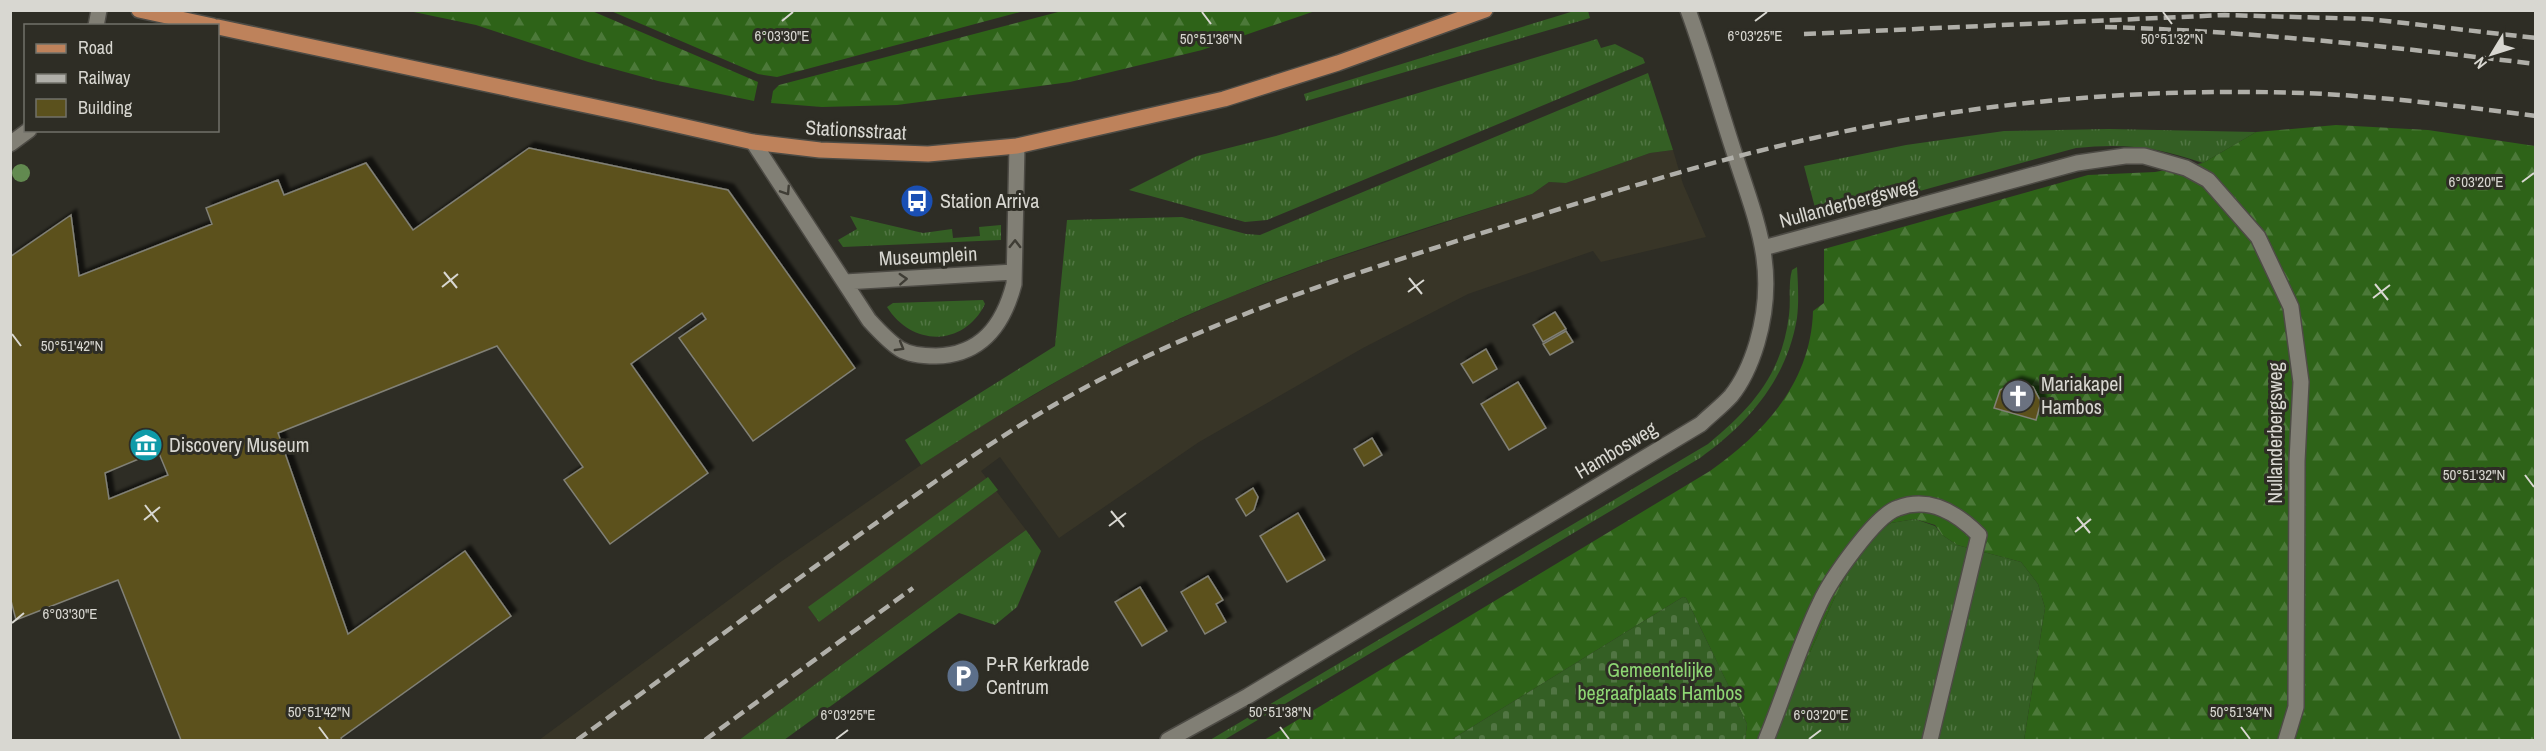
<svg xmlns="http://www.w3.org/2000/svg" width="2546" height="751" font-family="'Archivo Narrow',sans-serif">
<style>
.built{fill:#383527}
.grass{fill:url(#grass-tufts)}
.forest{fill:url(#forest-firs)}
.cemetery{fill:url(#cemetery-stones)}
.building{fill:#5b511d;stroke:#818076;stroke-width:1.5;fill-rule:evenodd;filter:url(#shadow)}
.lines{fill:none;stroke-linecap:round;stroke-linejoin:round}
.minor-casing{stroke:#4d4b45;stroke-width:18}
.major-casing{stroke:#4d4b45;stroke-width:18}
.minor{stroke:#817f75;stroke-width:15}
.major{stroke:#be825b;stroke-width:15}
.rail{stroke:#b0afa9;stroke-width:4.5;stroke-dasharray:12 6;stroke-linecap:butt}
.tree{fill:#628a50}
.oneway{stroke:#3f3d35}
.ticks{fill:none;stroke:#d8d7d1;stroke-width:2}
.labels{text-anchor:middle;stroke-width:6;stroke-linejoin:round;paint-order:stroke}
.street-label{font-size:20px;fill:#d8d7d1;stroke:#2e2d25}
.poi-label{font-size:20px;fill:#d8d7d1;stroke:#2e2d25;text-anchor:start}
.park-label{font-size:20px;fill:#8dd673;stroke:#2e2d25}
.ticks-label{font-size:15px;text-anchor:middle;fill:#d8d7d1;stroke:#2e2d25;stroke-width:6;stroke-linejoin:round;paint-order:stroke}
</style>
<defs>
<pattern id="grass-tufts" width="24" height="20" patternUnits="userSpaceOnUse" patternTransform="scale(1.5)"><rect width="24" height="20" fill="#345f24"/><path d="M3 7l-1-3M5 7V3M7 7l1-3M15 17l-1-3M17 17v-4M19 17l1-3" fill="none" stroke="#517543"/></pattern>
<pattern id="forest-firs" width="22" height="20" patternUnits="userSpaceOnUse" patternTransform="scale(1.5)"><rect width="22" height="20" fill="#2e6318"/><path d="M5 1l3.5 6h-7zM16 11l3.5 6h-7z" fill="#4c7939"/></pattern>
<pattern id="cemetery-stones" width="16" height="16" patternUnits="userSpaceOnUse" patternTransform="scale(1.5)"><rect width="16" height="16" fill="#345f24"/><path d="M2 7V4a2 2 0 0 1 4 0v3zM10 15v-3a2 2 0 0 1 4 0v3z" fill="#517543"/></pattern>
<filter id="shadow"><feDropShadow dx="5.5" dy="-5.5" stdDeviation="1.5" flood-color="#0009"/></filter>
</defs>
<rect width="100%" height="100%" fill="#2e2d25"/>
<path class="built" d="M1673,150L1683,184L1706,237L1601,262L1593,251L1468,294L1363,348L1199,442L1059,538L1000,457L981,471L1026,530L739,740H539L779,563L921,465L979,427L1080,368L1150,332L1235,295L1318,264L1532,194L1549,182L1566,183L1650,153Z"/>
<path class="grass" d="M1574,11H1588L1590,18L1306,101L1304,94Z
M1597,39L1601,48L1615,44L1643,58L1645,63L1267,220L1245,222L1129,190L1197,156L1276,136Z
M1648,73L1673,150L1650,153L1566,183L1549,182L1532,194C1403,235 1271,274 1149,333C1069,371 995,417 921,465L905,440L1055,346L1067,220L1182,217L1246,234L1260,235Z
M2109,129L2256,132L2203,163C2157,147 2125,143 2076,148L1818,219L1804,166L1906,145L2004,131Z
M850,216L923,233L952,229L953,238L980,236L979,227L1001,225V240L843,247L838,240L857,229Z
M1797,267C1798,283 1799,302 1797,318C1787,379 1749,423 1700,458L1224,740H1210L1708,444C1752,408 1782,374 1789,315C1791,300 1788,284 1792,270Z
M983,300L985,304C964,347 912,347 887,307L893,303Z
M988,477L998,490L819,622L808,607Z
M1915,519L1935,526L1942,535L1957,545L2021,562L2038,584L2045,608L2024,740H1774L1775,730L1835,597L1863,541L1891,523Z
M1026,530L1041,551L1017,607L995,625L959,613L784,740H739Z"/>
<path class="forest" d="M409,11H592L758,82L754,101L658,81L588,62L476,25Z
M611,11H1024L777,77L758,74Z
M1062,11H1315L1202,50L1070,82L897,105L822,107L771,103L773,91L779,85Z
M2336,125L2428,130L2535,146V740H2024L2045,608L2038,584L2021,562L1957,545L1942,535L1935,525L1915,519L1891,523L1863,541L1835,597L1775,730L1774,740H1745L1747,724L1686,598L1683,597L1451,740H1264L1710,471C1765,432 1811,382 1813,311L1824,303V249L2088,175L2155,172L2203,163L2256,132Z"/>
<path class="cemetery" d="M1683,597L1686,598L1747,724L1745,740H1451Z"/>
<path class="building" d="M529,148L728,190L855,368L753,441L679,338L706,319L702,313L631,364L708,473L610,544L564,480L583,467L497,346L278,433L348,634L465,551L511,616L341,738L342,740H181L118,580L16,620L10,597V257L71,215L79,276L212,224L206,208L278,180L284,195L366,163L413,230ZM158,451L168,475L109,499L105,473Z
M1555,312L1566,329L1543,342L1533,325Z
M1566,331L1573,342L1550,355L1543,344Z
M1486,349L1497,369L1473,383L1461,364Z
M1518,382L1546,428L1509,450L1481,404Z
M2016,382L2033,387L2041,402L2036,420L1994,408L2000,390Z
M1372,438L1382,455L1364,466L1354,449Z
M1253,488L1258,497L1254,510L1246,516L1236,499Z
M1298,513L1325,560L1287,582L1260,536Z
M1208,576L1223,600L1216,604L1226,622L1205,634L1181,592Z
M1140,587L1167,631L1142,646L1115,602Z"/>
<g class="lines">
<defs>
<path id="minor" d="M96,26L99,10
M753,142L869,320C879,331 888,341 900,349C910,355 924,356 936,356C981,355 1003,326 1014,284L1017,146
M10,144L29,130
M1763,248L2077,163L2125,156H2144L2186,168L2208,180L2258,237L2291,307L2301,382L2297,461L2296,707L2286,740
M845,282L1014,272
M1168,740L1248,696L1701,424C1710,415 1722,406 1731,396C1744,380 1751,363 1757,343C1779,268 1756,221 1733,149C1718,103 1705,56 1688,10
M1766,740C1784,696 1799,646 1820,603C1830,581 1875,515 1898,508C1930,496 1957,513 1979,535L1930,740"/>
<path id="major" d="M139,10L213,26
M218,27L633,115L753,142L820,150L928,154L1017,146L1224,99L1338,63L1485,10"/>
</defs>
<use href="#minor" class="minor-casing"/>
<use href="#major" class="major-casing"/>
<use href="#minor" class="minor"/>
<use href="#major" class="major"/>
<path class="rail" d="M2105,27C2249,31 2393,47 2536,64
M1804,34L2225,15L2369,19L2536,38
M577,740C669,674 760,606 852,540C913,497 974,453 1037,415C1176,331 1326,282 1479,234C1577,204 1675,171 1775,147C1947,105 2126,87 2303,93C2381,96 2458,106 2536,116
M705,740L913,588"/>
</g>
<circle class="tree" cx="21" cy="173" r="9"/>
<defs><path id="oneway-chevron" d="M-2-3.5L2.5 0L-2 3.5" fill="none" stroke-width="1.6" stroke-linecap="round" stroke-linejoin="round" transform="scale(1.5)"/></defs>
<g class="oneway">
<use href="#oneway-chevron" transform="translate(786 191) rotate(57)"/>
<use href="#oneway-chevron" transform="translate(1015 244) rotate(-89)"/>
<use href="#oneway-chevron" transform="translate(903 279) rotate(-3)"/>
<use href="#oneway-chevron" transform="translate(900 347) rotate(30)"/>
</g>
<path class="ticks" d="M1202,12L1211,24M2163,12L2172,24M782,21L793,12M1755,21L1767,12M2522,182L2534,173M444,272L457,288M1409,278L1422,294M2375,284L2388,300M442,287L458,274M1408,292L1424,280M2373,298L2390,285M12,334L21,346M2525,475L2534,487M145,505L158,522M1111,511L1124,527M2077,517L2090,533M144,520L160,507M1109,526L1126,513M2075,532L2091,519M12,623L24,613M319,727L328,739M1280,727L1289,739M2241,727L2250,739M836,739L848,730M1809,739L1821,730"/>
<defs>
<symbol id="bus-disc" viewBox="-11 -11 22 22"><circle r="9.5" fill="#1a4fb4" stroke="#2e2d25"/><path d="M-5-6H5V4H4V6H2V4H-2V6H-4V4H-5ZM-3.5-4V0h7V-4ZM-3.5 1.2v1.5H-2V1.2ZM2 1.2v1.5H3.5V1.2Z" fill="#fff"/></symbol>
<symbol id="church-disc" viewBox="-11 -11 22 22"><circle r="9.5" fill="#6b7280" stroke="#2e2d25"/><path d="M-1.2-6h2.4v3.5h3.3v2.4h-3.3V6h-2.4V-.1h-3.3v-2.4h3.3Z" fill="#fff"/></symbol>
<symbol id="museum-disc" viewBox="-11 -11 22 22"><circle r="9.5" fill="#0f9aa8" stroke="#2e2d25"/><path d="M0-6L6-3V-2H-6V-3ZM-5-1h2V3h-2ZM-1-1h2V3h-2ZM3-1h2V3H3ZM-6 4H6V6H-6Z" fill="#fff"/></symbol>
<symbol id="parking-disc" viewBox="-11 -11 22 22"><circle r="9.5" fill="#5c6f8a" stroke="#2e2d25"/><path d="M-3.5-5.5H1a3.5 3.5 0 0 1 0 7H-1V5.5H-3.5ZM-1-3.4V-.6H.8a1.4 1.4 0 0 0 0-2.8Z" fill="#fff"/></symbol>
</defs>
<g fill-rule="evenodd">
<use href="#bus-disc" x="898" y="182" width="38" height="38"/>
<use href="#church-disc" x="1999" y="377" width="38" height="38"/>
<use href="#museum-disc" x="127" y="426" width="38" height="38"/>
<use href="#parking-disc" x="944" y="657" width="38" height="38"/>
</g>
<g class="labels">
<g class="street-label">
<text transform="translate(856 130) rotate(3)" y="7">Stationsstraat</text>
<text transform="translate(1848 203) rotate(-15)" y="7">Nullanderbergsweg</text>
<text transform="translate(928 256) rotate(-3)" y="7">Museumplein</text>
<text transform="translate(2275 433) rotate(-90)" y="7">Nullanderbergsweg</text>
<text transform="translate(1616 450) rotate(-31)" y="7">Hambosweg</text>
</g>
<g class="poi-label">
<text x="940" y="208">Station Arriva</text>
<text x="2041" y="391">Mariakapel<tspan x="2041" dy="23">Hambos</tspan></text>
<text x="169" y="452">Discovery Museum</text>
<text x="986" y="671">P+R Kerkrade<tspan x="986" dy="23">Centrum</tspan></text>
</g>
<g class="park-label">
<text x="1660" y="677">Gemeentelijke<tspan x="1660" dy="23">begraafplaats Hambos</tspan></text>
</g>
</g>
<g class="ticks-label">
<text x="782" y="41">6°03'30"E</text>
<text x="1755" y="41">6°03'25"E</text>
<text x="1211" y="44">50°51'36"N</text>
<text x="2172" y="44">50°51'32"N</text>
<text x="2476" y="187">6°03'20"E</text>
<text x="72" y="351">50°51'42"N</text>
<text x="2474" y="480">50°51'32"N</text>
<text x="70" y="619">6°03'30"E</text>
<text x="319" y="717">50°51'42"N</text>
<text x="1280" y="717">50°51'38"N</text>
<text x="2241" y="717">50°51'34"N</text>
<text x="848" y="720">6°03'25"E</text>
<text x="1821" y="720">6°03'20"E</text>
</g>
<rect width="2546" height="751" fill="none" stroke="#d8d7d1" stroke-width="24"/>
<rect x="24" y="24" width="195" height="108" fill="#2e2d25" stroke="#72716a" stroke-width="1.5"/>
<rect x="36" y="44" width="30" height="9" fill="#be825b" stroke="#72716a" stroke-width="1.5"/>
<text x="78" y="54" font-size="18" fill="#d8d7d1">Road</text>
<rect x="36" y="74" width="30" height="9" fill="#b0afa9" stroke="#72716a" stroke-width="1.5"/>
<text x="78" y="84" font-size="18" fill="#d8d7d1">Railway</text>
<rect x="36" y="99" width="30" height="18" fill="#5b511d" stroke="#72716a" stroke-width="1.5"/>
<text x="78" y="114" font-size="18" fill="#d8d7d1">Building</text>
<g transform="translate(2492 54) rotate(232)" stroke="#2e2d25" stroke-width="4.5" paint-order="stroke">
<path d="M0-4.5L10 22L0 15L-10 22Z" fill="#d8d7d1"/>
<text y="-9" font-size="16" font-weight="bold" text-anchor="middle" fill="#d8d7d1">N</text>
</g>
</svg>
